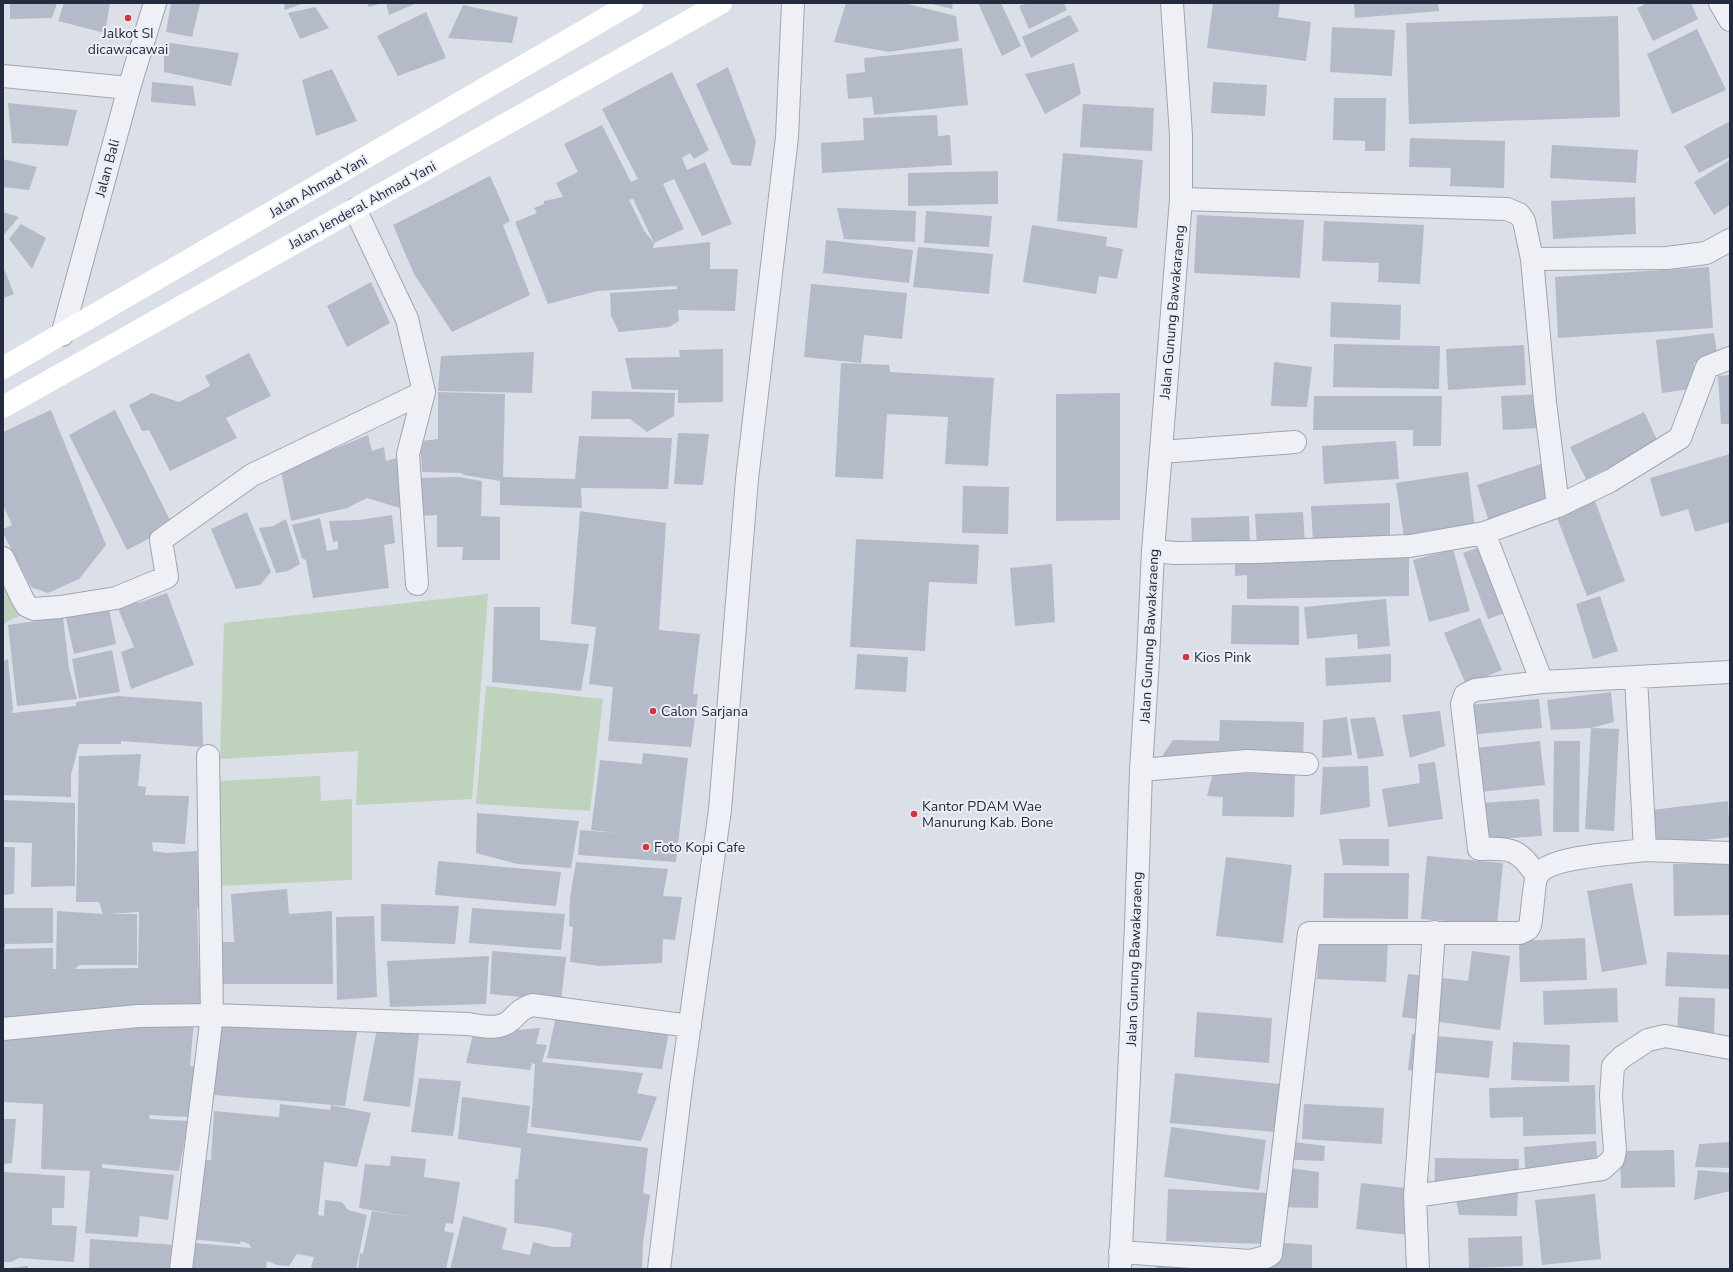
<svg xmlns="http://www.w3.org/2000/svg" width="1733" height="1272" font-family="'Nunito Sans',sans-serif">
<style>
.green{fill:#bfd2bc}
.building{fill:#b5bac8;fill-rule:evenodd}
.lines{fill:none;stroke-linecap:round;stroke-linejoin:round}
.minor-casing{stroke:#a0a5b2;stroke-width:24}
.tertiary-casing{stroke:#a0a5b2;stroke-width:24}
.minor{stroke:#eff0f6;stroke-width:22}
.tertiary{stroke:#eff0f6;stroke-width:22}
.secondary{stroke:#fff;stroke-width:22}
.poi-dot{fill:#dc313b;stroke:#ebeef5;stroke-width:1.5}
.labels{text-anchor:middle;stroke-width:4;stroke-linejoin:round;paint-order:stroke}
.poi-label{font-size:14px;fill:#242b3f;stroke:#ebeef5;text-anchor:start}
.street-label{font-size:14px;fill:#242b3f;stroke:#ebeef5}
</style>
<rect width="100%" height="100%" fill="#dbdfe8"/>
<path class="green" d="M3,579L21,615L3,624Z
M488,594L472,799L356,805L358,751L220,759L224,623Z
M486,686L603,699L590,811L476,804Z
M320,776L321,801L352,799V880L218,886L216,781Z"/>
<path class="building" d="M10,3H57L52,18L10,19Z
M64,3H110L105,33L58,21Z
M171,3L200,4L192,37L166,32Z
M284,3H304L285,10Z
M367,3H382L369,7Z
M386,3H417L389,15Z
M846,3H903L956,16L959,41L889,52L834,42Z
M928,3H953L952,9Z
M978,3H1001L1021,46L1002,56Z
M1028,3H1064L1067,10L1029,29L1019,6Z
M1213,3H1280L1278,17L1311,22L1306,61L1207,48Z
M1354,3H1438L1439,11L1355,18Z
M1647,3H1691L1698,19L1653,41L1637,8Z
M463,5L518,17L512,43L448,38Z
M315,7L329,28L300,39L288,13Z
M426,12L446,58L398,76L377,36Z
M1070,15L1079,31L1031,58L1022,37Z
M1618,16L1620,117L1409,124L1406,23Z
M1332,27L1395,30L1392,76L1330,72Z
M1697,29L1726,90L1672,114L1647,54Z
M164,42L239,53L231,86L164,72Z
M962,48L968,105L874,115L872,97L848,99L846,74L865,72L864,58Z
M1074,63L1081,94L1045,114L1025,74Z
M728,67L756,142L751,166L732,165L696,84Z
M332,69L357,121L316,136L302,80Z
M672,72L709,150L694,159L690,153L682,158L687,170L705,162L732,224L702,236L674,179L663,184L684,229L654,243L653,248L710,242V269H738L735,311L678,310L679,321L669,327L619,332L611,316L610,293L677,289V286L597,291L548,304L515,222L537,213L534,208L544,204V201L563,197L556,183L578,172L564,144L602,125L631,182L638,179L602,109ZM633,199L654,243L645,232L629,200Z
M152,82L193,86L196,106L151,102Z
M1213,82L1267,85L1265,116L1211,113Z
M1334,98H1386L1385,151H1365V141L1333,140Z
M8,103L77,110L68,146L12,143Z
M1083,104L1154,108L1152,151L1080,147Z
M937,115L938,136L950,135L952,165L822,173L821,143L864,140L863,118Z
M1730,121V157L1699,173L1684,146Z
M1410,138L1505,141L1504,188L1450,186L1451,168L1409,167Z
M1552,145L1638,150L1636,183L1550,178Z
M1063,153L1143,160L1137,228L1057,221Z
M3,159L37,167L29,190L3,187Z
M1730,160V205L1714,215L1694,182Z
M998,171V204L908,206V173Z
M490,176L510,221L503,225L530,295L452,332L414,274L393,225Z
M1635,197L1636,234L1553,239L1551,201Z
M837,208L916,211L915,242L844,239Z
M926,211L992,216L989,247L924,243Z
M3,212L19,217L3,236Z
M1197,215L1304,220L1300,278L1194,273Z
M1324,221L1424,225L1420,284L1378,282L1379,263L1322,261Z
M21,224L46,238L32,269L9,239Z
M1032,225L1107,237L1106,246L1123,249L1117,279L1099,276L1096,294L1023,282Z
M826,240L913,250L909,283L823,273Z
M918,247L993,254L989,294L913,287Z
M3,266L14,294L3,298Z
M1709,267L1713,328L1558,338L1555,277Z
M371,282L390,323L347,347L327,306Z
M811,284L907,293L902,339L864,335L861,363L804,357Z
M1331,302L1401,305L1400,340L1330,337Z
M1714,333L1718,360L1694,363L1697,388L1662,393L1656,340Z
M1334,344L1440,346L1439,389L1333,387Z
M1524,345L1526,385L1448,390L1446,349Z
M723,349V402L678,403V390L632,389L625,358L680,357L679,350Z
M534,352L532,393L438,391L441,356Z
M249,353L271,396L226,418L237,438L170,471L149,430L142,431L129,405L152,393L179,402L210,386L205,376Z
M1274,362L1312,367L1307,407L1271,406Z
M841,363L889,365L890,372L994,378L988,466L945,464L948,417L887,414L883,479L835,477Z
M1730,375V424H1721L1718,376Z
M592,391L675,393L674,416L647,432L630,419H591Z
M438,392L505,394L503,477L575,479L579,436L672,438L668,489L581,488L582,508L500,505V481L464,475L461,473L422,472L420,441L438,439Z
M1120,393V520L1056,521V394Z
M1538,394L1540,428L1503,430L1501,396Z
M1314,396H1442L1441,446H1413V430H1313Z
M51,410L106,545L79,579L48,593L31,587L3,533V529L12,525L3,505V432Z
M115,410L173,526L127,550L69,435Z
M1644,412L1659,444L1586,479L1570,447Z
M678,433L709,434L703,485L674,484Z
M368,435L372,451L384,447L386,461L397,458L400,508L367,498L347,508L291,521L281,471Z
M1396,441L1399,479L1324,484L1322,446Z
M1730,454V522L1695,532L1688,509L1661,517L1650,478Z
M1544,463L1556,500L1489,522L1477,485Z
M1468,472L1475,527L1404,538L1396,483Z
M459,477L482,481L481,516L500,517V560H462L463,547H437V515L421,516L417,478Z
M963,486L1009,487L1008,534L962,533Z
M1595,501L1625,581L1587,596L1556,515Z
M1390,503V540L1313,542L1311,506Z
M580,511L666,523L659,630L700,634L693,694H698L691,747L608,741L613,687L589,684L596,627L571,624Z
M247,512L271,572L260,585L236,589L211,529Z
M1303,512L1305,544L1257,546L1255,514Z
M392,515L395,543L384,545L389,588L313,598L306,560L302,558L292,525L320,518L327,551L338,549V541L333,542L329,521L359,520Z
M1249,516L1250,544L1192,546L1191,518Z
M286,519L300,564L288,571L276,573L259,528L273,526Z
M856,539L979,545L977,584L929,582L925,651L850,647Z
M1499,540L1524,606L1488,619L1463,553Z
M1453,549L1470,611L1429,622L1413,560Z
M1409,551V596L1247,599V575L1235,576V554Z
M1052,564L1055,622L1015,626L1010,568Z
M167,593L194,665L131,689L121,652L134,647L115,601L133,594L138,603Z
M1600,596L1618,651L1593,659L1576,604Z
M1386,599L1390,646L1358,649L1357,634L1307,639L1304,607Z
M108,604L116,644L74,654L65,614Z
M1232,605L1299,606V645L1231,644Z
M494,607H540V640L589,644L581,691L492,682Z
M63,617L69,668L77,699L17,706L8,625Z
M1480,618L1502,670L1466,685L1444,633Z
M112,650L120,692L79,698L72,659Z
M857,654L908,657L906,692L855,689Z
M1391,654V682L1326,686L1325,658Z
M8,659L13,709L12,713L76,706V702L118,696L202,702L203,747L121,741V744H79L71,775V797L3,795V661Z
M1611,692L1614,722L1591,728L1551,730L1547,700Z
M1539,699L1542,728L1458,736L1456,706Z
M1440,711L1445,746L1410,758L1402,715Z
M1347,717L1352,755L1322,758L1323,720Z
M1375,717L1384,756L1358,759L1350,719Z
M1220,720L1304,722L1303,763L1160,759L1173,740L1219,741Z
M1591,728L1619,729L1614,831L1585,829Z
M1540,741L1545,785L1461,794L1457,750Z
M1554,741H1580L1579,832H1553Z
M643,753L688,758L676,862L578,855L580,830L617,833L591,830L600,760L642,764Z
M141,754L138,786L146,787L145,795L189,796L185,844L152,842L153,851L167,853L197,851L200,907L197,908L199,974H201L200,1013H156L138,1004V1009L3,1024V949L53,948V969H56L57,911L103,914L99,902H76L79,756ZM139,912L138,968L75,969L79,965H137V914H110Z
M1435,762L1443,819L1388,827L1382,789L1420,783L1418,764Z
M1368,766L1370,807L1320,815L1323,767Z
M1213,773L1295,774L1294,817L1222,816L1223,797L1207,796Z
M1539,799L1542,836L1469,841L1467,804Z
M3,800L75,803V886L31,887L32,843L3,842Z
M1728,801L1730,837L1655,846L1651,810Z
M477,813L579,821L571,868L518,864L476,853Z
M1339,839H1389V866L1343,865Z
M3,847H15L14,894L3,895Z
M1427,856L1503,863L1497,925L1421,919Z
M1226,857L1292,865L1283,943L1216,936Z
M438,861L561,872L556,906L435,895Z
M576,862L668,869L663,896L682,897L675,940L663,939L662,963L600,966L570,962L573,927L569,926L570,897Z
M1673,864H1730V915L1674,916Z
M1324,873H1409L1408,919L1323,918Z
M1632,883L1647,964L1602,972L1587,891Z
M287,889L289,914L332,911L333,984H222V942H234L231,894Z
M381,904L459,906L455,944L381,941Z
M3,908H53V943L5,944V948H3Z
M472,908L565,914L561,950L469,943Z
M374,916L377,997L337,1000L336,917Z
M1319,938L1388,941L1386,982L1317,979Z
M1585,938L1587,980L1520,982L1519,941Z
M492,951L566,957L561,1001L490,994Z
M1472,951L1510,956L1500,1030L1402,1017L1408,974L1468,981Z
M1667,952L1730,955V989L1665,986Z
M489,956L486,1004L390,1007L387,961Z
M1617,988L1618,1022L1544,1025L1543,991Z
M1679,997L1715,998L1714,1034L1677,1033Z
M557,1012L670,1026L662,1069L547,1058Z
M1197,1012L1272,1018L1269,1063L1194,1057Z
M222,1018L359,1020L345,1106L214,1095Z
M194,1020L190,1066H200L188,1117L149,1115L150,1119L188,1121L179,1171L102,1164V1168L174,1175L168,1220L140,1216L138,1237L85,1233L90,1171L41,1169L43,1104L3,1102V1033L119,1030L120,1021Z
M377,1028L419,1034L410,1107L363,1101Z
M540,1028L536,1044L547,1045L542,1062L643,1073L637,1093L657,1097L641,1141L531,1127L535,1064L532,1063L530,1070L466,1063L473,1034Z
M1412,1034L1493,1041L1489,1078L1408,1070Z
M1513,1042L1570,1045L1569,1082L1511,1080Z
M1175,1073L1280,1084L1274,1132L1170,1123Z
M419,1078L461,1081L453,1136L411,1132Z
M1595,1085L1596,1134L1523,1136V1117L1490,1118L1489,1088Z
M462,1097L530,1106L527,1133L648,1148L643,1193L650,1195L643,1243L642,1269H450L463,1216L507,1228L502,1249L530,1255L533,1242L553,1247H570L572,1233L552,1228L514,1223L515,1179H518L521,1148L458,1139Z
M280,1104L330,1110L331,1105L371,1113L357,1167L324,1162L318,1215L324,1216L325,1200L342,1202L348,1210L367,1215L356,1269H313L311,1267L314,1257L297,1254L289,1266L277,1265L267,1261L266,1269H193L195,1243L251,1248L249,1244L241,1241L240,1244L191,1239L201,1160H211L214,1111L279,1117Z
M1304,1104L1384,1108L1382,1144L1302,1139Z
M3,1119H16L12,1163L3,1164Z
M1171,1127L1266,1140L1259,1190L1164,1177Z
M1272,1139L1325,1146L1324,1161L1271,1159Z
M1596,1141L1599,1178L1526,1184L1524,1147Z
M1730,1142V1168L1695,1167L1699,1144Z
M1674,1150L1675,1187L1621,1188L1620,1151Z
M391,1156L426,1159L424,1177L460,1182L453,1224L446,1223L444,1231L454,1233L446,1269H358L360,1253L363,1254L372,1211L417,1218L359,1208L365,1164L390,1166Z
M1435,1158L1519,1159L1517,1216L1459,1215L1456,1199H1434Z
M1276,1166L1319,1172L1318,1208L1272,1207Z
M1698,1170L1730,1173V1191L1694,1200Z
M3,1172L65,1176L64,1208H52V1225L77,1226L74,1262L19,1258L11,1262H3Z
M1361,1183L1423,1190L1418,1236L1356,1229Z
M1168,1189L1269,1193L1267,1244L1166,1241Z
M1595,1194L1601,1259L1542,1265L1535,1200Z
M1522,1236L1523,1266L1469,1268L1468,1238Z
M90,1239L176,1245L172,1269H89Z
M1271,1242L1312,1245V1269H1270Z
M1158,1261L1195,1265V1269H1156Z
M28,1266V1269H9V1268Z"/>
<g class="lines">
<defs>
<path id="minor" d="M1720,3L1730,20
M3,76L129,88
M1181,199L1507,209L1519,214L1524,221L1532,259L1667,258L1706,253L1730,240
M355,209L407,319L424,392L408,454L417,584
M1532,259L1545,402L1558,506
M62,335L129,88L155,3
M1161,452L1295,442
M1484,533L1542,682
M1153,551L1175,553L1256,552L1410,546L1484,533L1558,506L1610,481L1680,438L1707,367L1730,358
M3,558L23,600L27,606L34,609L60,607L116,598L167,577L161,540L252,475L424,392
M1141,770L1247,761L1307,764
M1645,850L1730,853
M1537,876C1518,848 1511,848 1479,849L1462,704L1465,695L1475,690L1542,682L1730,672
M3,1029L138,1016L212,1015L468,1024C482,1026 499,1031 511,1020C518,1013 522,1008 532,1005L690,1026
M1415,1196L1434,932
M1120,1252L1250,1261L1266,1257L1271,1254L1309,933H1520L1528,929L1530,925C1532,917 1534,881 1537,876C1547,856 1623,853 1645,850L1636,677
M181,1269L212,1015L208,756
M659,1269L681,1087L720,810L747,479L787,137L793,3
M1418,1269L1415,1196L1602,1169L1613,1159L1615,1151L1611,1096L1613,1066L1622,1057L1648,1040L1665,1036L1730,1048"/>
<path id="tertiary" d="M1120,1269L1136,926L1141,770L1148,659L1153,551L1181,199V135L1172,3"/>
</defs>
<use href="#minor" class="minor-casing"/>
<use href="#tertiary" class="tertiary-casing"/>
<use href="#minor" class="minor"/>
<use href="#tertiary" class="tertiary"/>
<path class="secondary" d="M3,368L632,3
M3,407L721,3"/>
</g>
<g class="poi-dot">
<circle cx="128" cy="18" r="4"/>
<circle cx="1186" cy="657" r="4"/>
<circle cx="653" cy="711" r="4"/>
<circle cx="914" cy="814" r="4"/>
<circle cx="646" cy="847" r="4"/>
</g>
<g class="labels">
<g class="poi-label">
<text x="128" y="38" text-anchor="middle">Jalkot SI<tspan x="128" dy="16">dicawacawai</tspan></text>
<text x="1194" y="662">Kios Pink</text>
<text x="661" y="716">Calon Sarjana</text>
<text x="922" y="811">Kantor PDAM Wae<tspan x="922" dy="16">Manurung Kab. Bone</tspan></text>
<text x="654" y="852">Foto Kopi Cafe</text>
</g>
<g class="street-label">
<text transform="translate(107 168) rotate(-75)" y="5">Jalan Bali</text>
<text transform="translate(318 186) rotate(-30)" y="5">Jalan Ahmad Yani</text>
<text transform="translate(362 205) rotate(-29)" y="5">Jalan Jenderal Ahmad Yani</text>
<text transform="translate(1172 312) rotate(-85)" y="5">Jalan Gunung Bawakaraeng</text>
<text transform="translate(1149 636) rotate(-87)" y="5">Jalan Gunung Bawakaraeng</text>
<text transform="translate(1134 959) rotate(-88)" y="5">Jalan Gunung Bawakaraeng</text>
</g>
</g>
<rect width="1733" height="1272" fill="none" stroke="#242b3f" stroke-width="8"/>
</svg>
